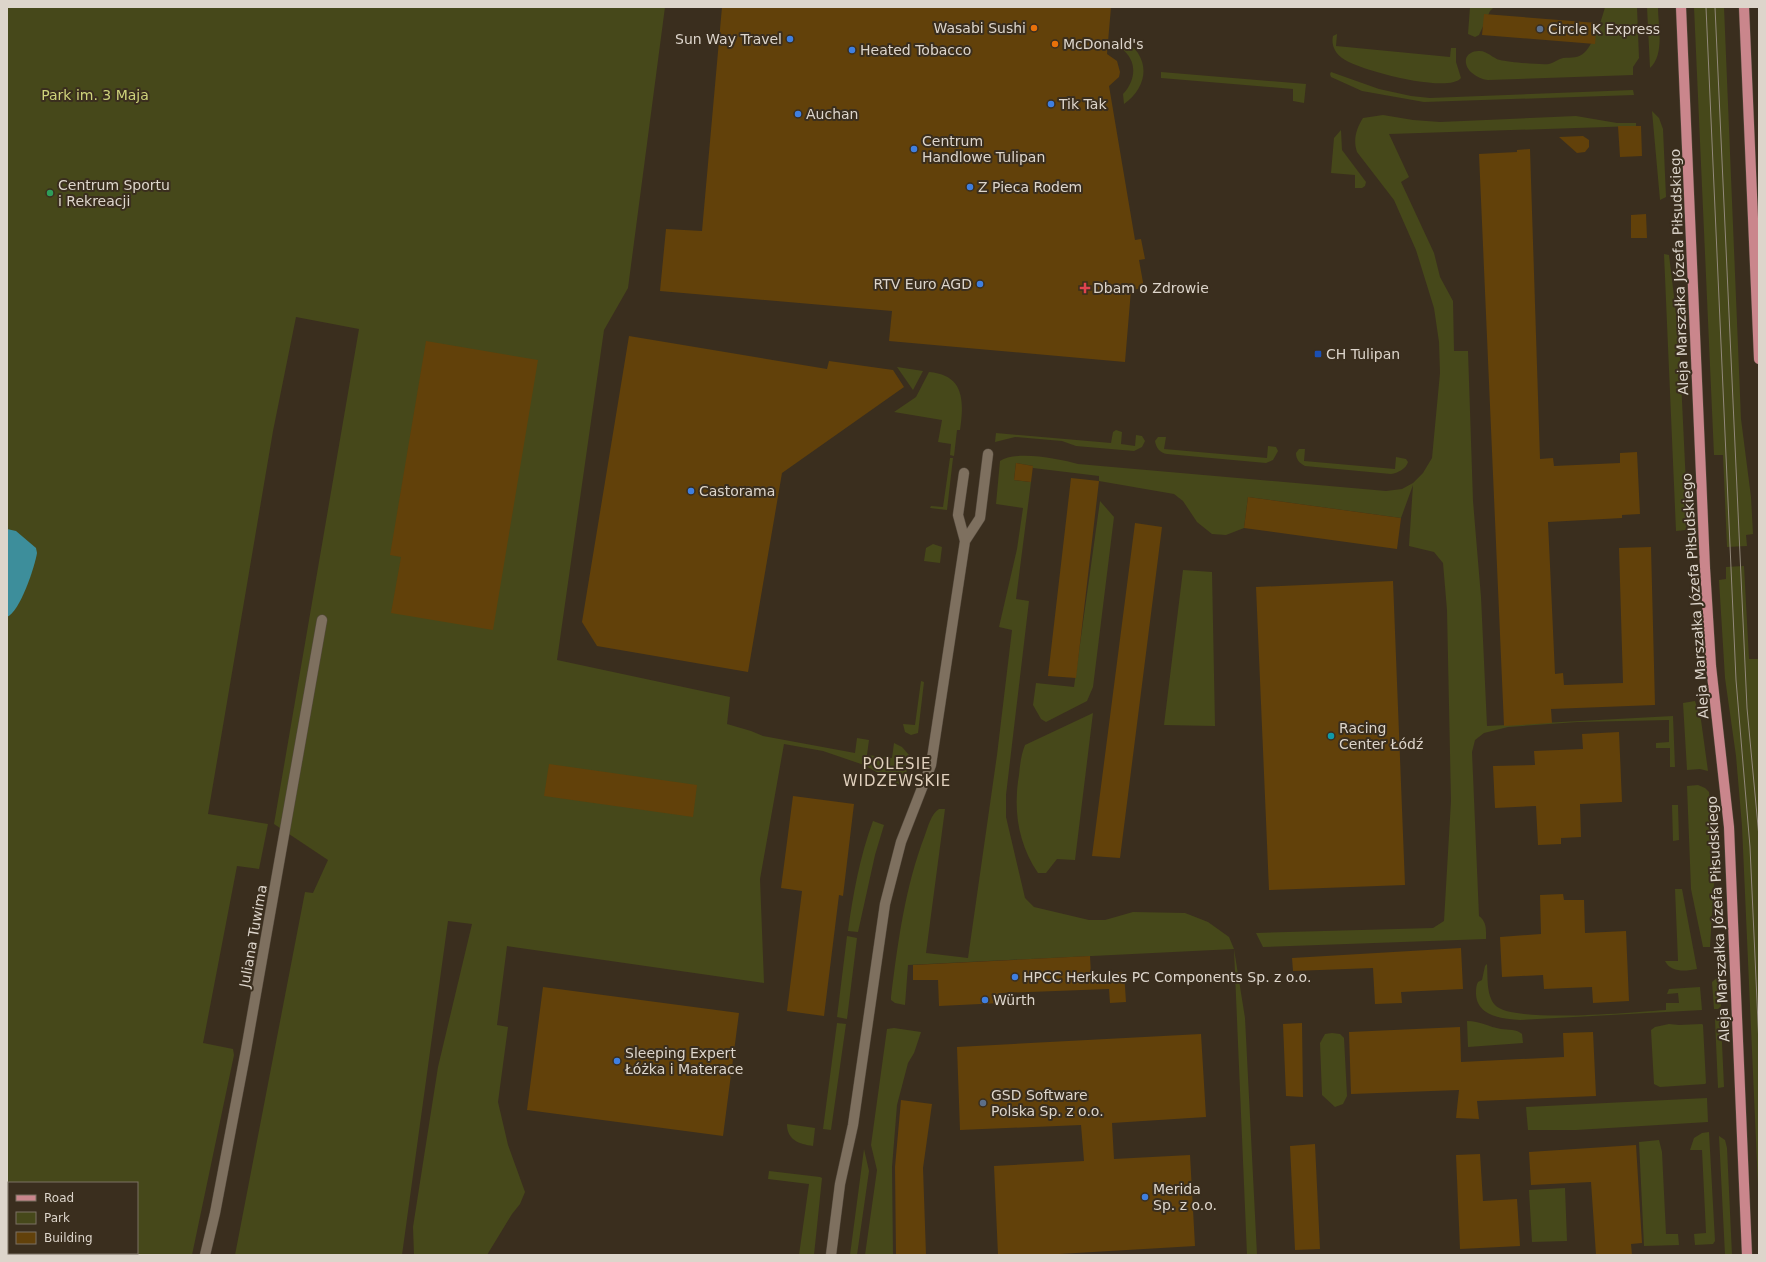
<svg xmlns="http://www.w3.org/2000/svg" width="1766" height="1262" font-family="'DejaVu Sans',sans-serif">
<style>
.green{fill:#46481a;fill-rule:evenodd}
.water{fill:#3d8e9b}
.building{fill:#62410a}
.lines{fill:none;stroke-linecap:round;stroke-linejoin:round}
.minor-casing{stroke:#564b3e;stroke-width:11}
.major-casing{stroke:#564b3e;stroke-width:11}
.minor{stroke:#7e705f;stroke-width:10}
.major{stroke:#ca868c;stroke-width:10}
.tram{stroke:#92887b;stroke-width:1}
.food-dot{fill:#e8710a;stroke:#3a2e1e;stroke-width:1.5}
.service-dot{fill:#5c6f8a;stroke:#3a2e1e;stroke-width:1.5}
.shop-dot{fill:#3f7fe0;stroke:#3a2e1e;stroke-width:1.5}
.leisure-dot{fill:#2e9e5b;stroke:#3a2e1e;stroke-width:1.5}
.health-dot{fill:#e0444e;stroke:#3a2e1e;stroke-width:1.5}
.transit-dot{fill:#1a4fb4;stroke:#3a2e1e;stroke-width:1.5}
.culture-dot{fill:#0f9aa8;stroke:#3a2e1e;stroke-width:1.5}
.labels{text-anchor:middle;stroke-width:4;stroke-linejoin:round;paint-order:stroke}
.poi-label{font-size:14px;fill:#ddd5cb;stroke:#3a2e1e;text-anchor:start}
.park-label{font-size:14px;fill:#ced27b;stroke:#3a2e1e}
.street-label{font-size:14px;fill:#ddd5cb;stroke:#3a2e1e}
.neighbourhood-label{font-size:15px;letter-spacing:1px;fill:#e1d1be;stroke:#3a2e1e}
</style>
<rect width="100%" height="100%" fill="#3a2e1e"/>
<path class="green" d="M7,7H665L628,288L604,330L557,660L730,697L727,724L751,731L763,736L855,753L857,738L869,740L867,755L892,758L894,743L902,747L909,755L905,781L900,785L864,765L823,751L784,744L760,879L764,983L507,946L497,1025L508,1027L498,1102L508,1145L525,1192L520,1204L512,1214L487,1255H414L413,1227L438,1067L472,924L448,921L402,1255H235L305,892L313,893L328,860L274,824L359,329L296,317L273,431L208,814L268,824L259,869L237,866L203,1043L233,1049L234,1055L192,1255H7ZM9,1183H137V1253H9Z
M1470,7H1494L1490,11L1479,35L1475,37L1468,34Z
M1605,7H1637L1639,58L1633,67V75L1488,80C1479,79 1464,71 1466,59C1467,54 1473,51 1478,51C1487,50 1492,58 1500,60C1508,62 1540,65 1549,64C1554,63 1558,59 1563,58C1572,57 1578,59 1585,52C1594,43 1602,19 1605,7Z
M1647,7H1658C1658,26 1665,54 1650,68Z
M1694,7H1724L1741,419L1751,497L1753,534L1746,535L1747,546L1727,547L1723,455H1714Z
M1337,34L1336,46L1450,57L1451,48H1456V62L1461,78C1449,94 1357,70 1342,58C1335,53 1331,45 1333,36Z
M1121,38C1151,55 1150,85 1124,104L1123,94C1136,80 1138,61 1121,48Z
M1161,72L1306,84L1304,103L1293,101V89L1161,78Z
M1331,72L1379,89L1411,96L1430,98L1633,90L1634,95L1424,102L1362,91L1331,77L1330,74Z
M1652,111L1659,118L1663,129L1666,197L1660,200Z
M1383,115L1413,120L1440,122L1576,116L1617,123H1636V126L1389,134L1409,177L1401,182L1434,253L1440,277L1453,301L1454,351H1468L1473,501L1481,597L1487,726L1673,716L1675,767H1670V748H1656V743L1669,742V720L1578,722L1508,727L1484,733L1475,740L1472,752L1479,916C1487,922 1486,930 1486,939L1263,947L1256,933L1433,928L1444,921L1451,801L1447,610L1443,563L1434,552L1409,546L1413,485L1401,518L1248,497L1244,528L1226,535L1212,534L1197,522L1183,501L1174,494L1099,481V476L1033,468V466L1016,463L1014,480L1031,482L1016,599L1029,601L1006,795V817L1025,898L1034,907L1089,920H1105L1133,912L1185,913L1208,922L1229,937L1234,949L1245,1018L1257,1255H1247L1234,949L908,965L905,1005L895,1003L891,1000V997C898,942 905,887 925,835C928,827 931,814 939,809H945L926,953L968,958L997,755L1012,630L999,627L1017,549L1023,508L996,504L1000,461C1016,450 1060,459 1078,464L1386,491L1402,489L1413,483L1423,473L1432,458L1440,373L1439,342L1434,308L1416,250L1394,200L1357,152C1353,140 1356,129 1363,118Z
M1341,130L1342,150L1366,182L1365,186L1362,188H1355V175L1331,173L1334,138Z
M1664,254L1669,255L1679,338L1688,527L1685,530L1676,531Z
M897,367L923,371L913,390Z
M929,372C965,375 964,402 960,430H957L954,456L950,455L951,444L938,442L942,420L894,412L916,397Z
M1116,430L1122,432L1121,444L1135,446L1136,435L1142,436L1145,441L1142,447L1134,451L1076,446L1062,441L1015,437L995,442L996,433L1111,443L1113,432Z
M1158,437H1166L1164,449L1267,458L1268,446L1276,447L1278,451L1273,460L1266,463L1167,454C1160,453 1156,448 1155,441Z
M1299,449H1305L1304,461L1395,469L1396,457L1406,459L1408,462C1406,469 1398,473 1391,474L1305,466C1299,463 1296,459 1296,453Z
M950,458H953L947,510L930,508L931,506L943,507Z
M1100,501L1114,517L1093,687L1087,701L1046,722L1041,719L1033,705L1036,683L1074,687Z
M933,544L942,547L940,563L924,561L926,548Z
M1744,566L1749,659H1759V1208L1742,826L1736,756L1725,678L1719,580L1726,579V567Z
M1183,570L1212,572L1215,726L1164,725Z
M921,681L924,682L918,733L911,735L905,732L903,724L915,725Z
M1695,701L1701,720L1708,771L1700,769L1687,770L1683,703Z
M1093,713L1075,860L1057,859L1046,873H1038C1018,843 1013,810 1019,775C1020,765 1021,755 1025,745Z
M1698,785L1705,788L1709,792L1713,822L1715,867L1710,947H1703L1691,889L1687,786Z
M1672,805H1678L1679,840L1673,841Z
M873,821L884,825L875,855L858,932L848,931C853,894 860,856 873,821Z
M1675,889H1682L1697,969C1686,971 1671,973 1665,961H1678Z
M847,936L857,938L847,1019L837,1017Z
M1487,964C1488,977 1486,995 1495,1005C1512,1024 1636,1012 1666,1010V1003H1679L1678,993L1667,994L1669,989L1700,987L1702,1010L1520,1020C1502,1019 1477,1016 1476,994C1476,989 1476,986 1478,982L1482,980L1485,966Z
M1720,975L1721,1006L1718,1009H1714L1712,982Z
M1715,1019L1721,1021L1724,1087L1718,1088Z
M1467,1021C1480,1021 1489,1027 1501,1029C1508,1030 1517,1029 1522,1034L1523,1043L1468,1047Z
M837,1023L846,1024L831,1130L823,1129Z
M1669,1024L1679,1025L1702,1024L1703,1025L1706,1083L1705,1084L1660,1087L1654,1084L1651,1030L1655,1027Z
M894,1028L921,1032L914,1053L908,1063L897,1105L892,1167L893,1255H865L877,1170L871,1145L887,1029Z
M1332,1033L1340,1034L1344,1038L1347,1096L1343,1104L1335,1107L1322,1095L1320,1043L1325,1034Z
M1707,1098L1708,1122L1576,1130H1528L1526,1107Z
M787,1124L815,1128L813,1146C799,1144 787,1140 787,1124Z
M1709,1132L1715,1241L1713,1244L1695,1245L1694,1234L1706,1233L1702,1150H1690L1694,1138L1702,1133Z
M1719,1136L1725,1140L1727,1148L1732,1255H1725Z
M1659,1140L1662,1152L1666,1234H1678L1679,1245L1644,1246L1639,1142Z
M864,1149L869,1171L857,1255H850Z
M769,1171L820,1177L822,1178L814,1255H799L809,1184L768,1179Z
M1565,1188L1567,1241L1532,1242L1529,1190Z"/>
<path class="water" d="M7,529L16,531L36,548L37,553C35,566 20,612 7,617Z"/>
<path class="building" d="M722,7H1111L1107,54L1117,61L1120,72L1119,77L1109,86L1135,240L1141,239L1145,259L1139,260L1144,288L1131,290L1125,362L889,341L892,311L660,291L666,229L702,231Z
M1484,14L1597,23L1595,44L1482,35Z
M1618,126H1641L1642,156L1620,157Z
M1583,136L1589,140V147L1585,152L1577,153L1559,137Z
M1530,149L1540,459L1553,458L1554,466L1620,463V453L1637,452L1640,514L1622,515V518L1548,522L1555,674L1563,673L1564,685L1623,683L1619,548L1651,547L1655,705L1551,709L1552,723L1504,726L1479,154L1517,152V150Z
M1646,214L1647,238H1631V215Z
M629,336L827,369L829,361L893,370L904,387L782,473L748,672L597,646L582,622Z
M426,341L538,360L493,630L391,613L401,557L390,555Z
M1016,463L1033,466L1031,482L1014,480Z
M1071,478L1099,481L1076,678L1048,676Z
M1248,497L1401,518L1397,549L1244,528Z
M1135,523L1162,527L1120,858L1092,856Z
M1393,581L1405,885L1269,890L1256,587Z
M1619,732L1622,802L1580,804L1581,837L1561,838V844L1538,845L1536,806L1495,808L1493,766L1535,765L1534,751L1583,749L1582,734Z
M549,764L697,785L693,817L544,796Z
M793,796L854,804L843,896L839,895L824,1016L787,1011L802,891L781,888Z
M1563,894L1564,900H1584L1585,933L1626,931L1629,1001L1593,1003L1592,987L1544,989L1543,975L1502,977L1500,937L1541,934L1540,895Z
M1461,948L1463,989L1401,992L1402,1003L1375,1004L1373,968L1293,971L1292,958Z
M1090,956L1091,975L1124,972L1126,1002L1110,1003L1109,989L1001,993V1003L939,1006L938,980H913V965Z
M543,987L739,1013L723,1136L527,1110Z
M1302,1023L1303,1097L1286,1096L1283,1024Z
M1460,1027L1461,1062L1564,1057L1563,1033L1593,1032L1596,1096L1477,1101L1479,1119L1456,1118L1459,1090L1351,1094L1349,1032Z
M1201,1034L1206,1117L1112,1123L1114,1159L1190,1155L1195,1246L1042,1255H998L994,1166L1084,1161L1081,1125L960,1130L957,1047Z
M901,1100L932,1104L923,1168L926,1255H896L895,1167Z
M1315,1144L1320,1249L1295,1250L1290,1146Z
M1636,1145L1642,1243L1631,1244L1632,1255H1596L1591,1182L1531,1185L1529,1152Z
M1480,1154L1483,1201L1517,1199L1520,1246L1460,1249L1456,1155Z"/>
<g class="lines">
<defs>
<path id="minor" d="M964,473L958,515L965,541
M205,1255L215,1213L246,1050L322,620
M831,1255L840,1184L853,1125L885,904L901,842L931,765L965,541L980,518L988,454"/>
<path id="major" d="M1681,7L1705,568L1711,666L1729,827L1747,1255
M1744,7L1759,359"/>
</defs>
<use href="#minor" class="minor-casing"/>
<use href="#major" class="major-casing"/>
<use href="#minor" class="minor"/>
<use href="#major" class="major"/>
<path class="tram" d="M1706,7L1736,680L1750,847L1759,1045
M1715,7L1747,708L1759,837"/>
</g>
<g class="food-dot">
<circle cx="1034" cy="28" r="4"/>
<circle cx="1055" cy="44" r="4"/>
</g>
<g class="service-dot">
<circle cx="1540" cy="29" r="4"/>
<circle cx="983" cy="1103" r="4"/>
</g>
<g class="shop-dot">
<circle cx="790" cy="39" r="4"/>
<circle cx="852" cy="50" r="4"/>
<circle cx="1051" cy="104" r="4"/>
<circle cx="798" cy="114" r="4"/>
<circle cx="914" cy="149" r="4"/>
<circle cx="970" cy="187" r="4"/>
<circle cx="980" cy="284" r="4"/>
<circle cx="691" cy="491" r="4"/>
<circle cx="1015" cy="977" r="4"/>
<circle cx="985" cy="1000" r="4"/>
<circle cx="617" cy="1061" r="4"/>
<circle cx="1145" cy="1197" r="4"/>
</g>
<circle class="leisure-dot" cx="50" cy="193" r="4"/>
<path class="health-dot" d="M1083 282h4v4h4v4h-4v4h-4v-4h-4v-4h4z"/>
<rect class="transit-dot" x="1314" y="350" width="8" height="8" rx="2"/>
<circle class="culture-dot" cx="1331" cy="736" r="4"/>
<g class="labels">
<g class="poi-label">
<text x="1026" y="33" text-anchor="end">Wasabi Sushi</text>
<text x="1548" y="34">Circle K Express</text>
<text x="782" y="44" text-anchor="end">Sun Way Travel</text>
<text x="1063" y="49">McDonald's</text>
<text x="860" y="55">Heated Tobacco</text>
<text x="1059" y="109">Tik Tak</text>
<text x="806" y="119">Auchan</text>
<text x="922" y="146">Centrum<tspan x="922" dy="16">Handlowe Tulipan</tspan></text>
<text x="58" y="190">Centrum Sportu<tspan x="58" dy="16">i Rekreacji</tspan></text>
<text x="978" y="192">Z Pieca Rodem</text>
<text x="972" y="289" text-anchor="end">RTV Euro AGD</text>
<text x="1093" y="293">Dbam o Zdrowie</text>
<text x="1326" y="359">CH Tulipan</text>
<text x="699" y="496">Castorama</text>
<text x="1339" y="733">Racing<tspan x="1339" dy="16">Center Łódź</tspan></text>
<text x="1023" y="982">HPCC Herkules PC Components Sp. z o.o.</text>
<text x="993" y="1005">Würth</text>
<text x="625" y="1058">Sleeping Expert<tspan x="625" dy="16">Łóżka i Materace</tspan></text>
<text x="991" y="1100">GSD Software<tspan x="991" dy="16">Polska Sp. z o.o.</tspan></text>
<text x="1153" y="1194">Merida<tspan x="1153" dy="16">Sp. z o.o.</tspan></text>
</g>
<g class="park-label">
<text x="95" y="100">Park im. 3 Maja</text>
</g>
<g class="street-label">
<text transform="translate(1679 272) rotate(-92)" y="5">Aleja Marszałka Józefa Piłsudskiego</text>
<text transform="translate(1695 596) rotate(-94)" y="5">Aleja Marszałka Józefa Piłsudskiego</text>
<text transform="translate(1718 919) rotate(-93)" y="5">Aleja Marszałka Józefa Piłsudskiego</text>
<text transform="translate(253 936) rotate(-80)" y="5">Juliana Tuwima</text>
</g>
<g class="neighbourhood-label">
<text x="897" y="769">POLESIE<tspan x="897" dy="17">WIDZEWSKIE</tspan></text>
</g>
</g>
<rect width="1766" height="1262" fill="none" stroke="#ddd5cb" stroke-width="16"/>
<rect x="8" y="1182" width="130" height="72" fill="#3a2e1e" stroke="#7b7163"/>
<rect x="16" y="1195" width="20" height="6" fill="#ca868c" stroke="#7b7163"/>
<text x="44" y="1202" font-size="12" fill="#ddd5cb">Road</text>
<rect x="16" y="1212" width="20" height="12" fill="#46481a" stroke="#7b7163"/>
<text x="44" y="1222" font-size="12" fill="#ddd5cb">Park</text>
<rect x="16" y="1232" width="20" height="12" fill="#62410a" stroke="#7b7163"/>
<text x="44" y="1242" font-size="12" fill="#ddd5cb">Building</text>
</svg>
